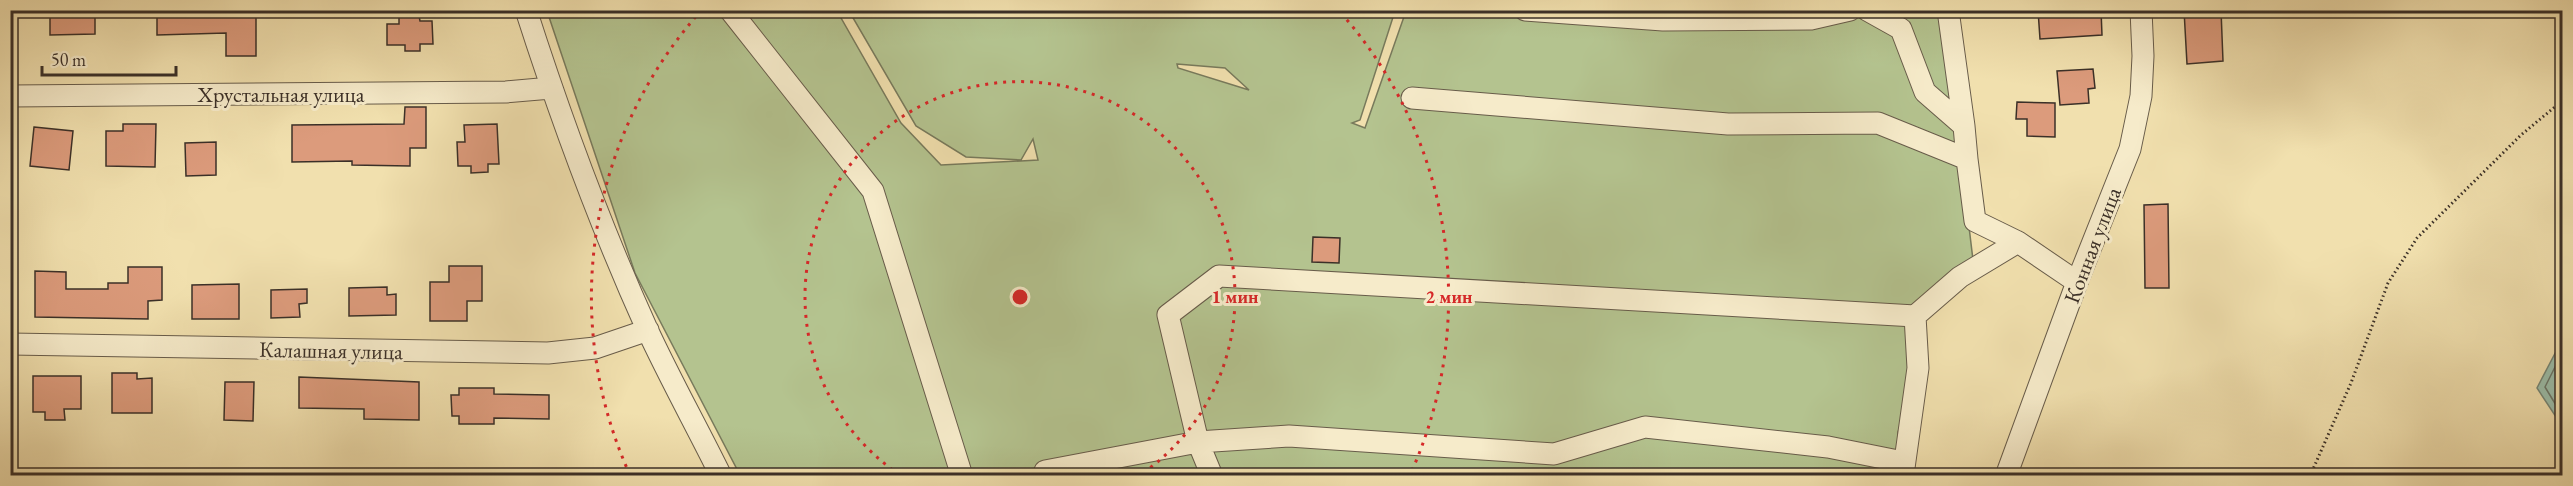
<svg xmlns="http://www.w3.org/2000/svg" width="2573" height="486" font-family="'EB Garamond',serif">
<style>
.green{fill:#b4c38f;stroke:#787a5c;stroke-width:1.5;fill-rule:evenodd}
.water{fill:#9bbda9;stroke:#758575;stroke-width:1.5}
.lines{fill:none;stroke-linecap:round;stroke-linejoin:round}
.shore{stroke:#6b7668;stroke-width:1.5}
.building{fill:#dc9b7c;stroke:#3b3028;stroke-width:1.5}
.minor-casing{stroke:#685c4a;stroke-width:23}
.path{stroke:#3b3028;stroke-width:3;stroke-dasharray:1.5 3;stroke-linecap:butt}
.minor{stroke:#f6ebca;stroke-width:21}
.ring{fill:none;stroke:#d62828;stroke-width:3;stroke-dasharray:3 6}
.labels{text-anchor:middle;stroke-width:6;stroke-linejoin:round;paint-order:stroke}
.street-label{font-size:22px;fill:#3b3028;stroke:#f6ebca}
.centre{fill:#d62828;stroke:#f6ebca;stroke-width:3}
.ring-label{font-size:18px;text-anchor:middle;font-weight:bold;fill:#d62828;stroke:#f6ebca;stroke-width:6;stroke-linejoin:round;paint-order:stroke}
</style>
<rect width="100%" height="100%" fill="#f1e0ae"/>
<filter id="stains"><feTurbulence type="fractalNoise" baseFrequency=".00333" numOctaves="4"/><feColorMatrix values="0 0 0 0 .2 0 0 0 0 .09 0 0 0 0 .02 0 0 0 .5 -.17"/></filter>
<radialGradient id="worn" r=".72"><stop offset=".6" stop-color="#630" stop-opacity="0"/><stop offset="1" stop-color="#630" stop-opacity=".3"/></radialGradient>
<path class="green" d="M547,11H837L901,123L941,165L1038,160L1033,139L1021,160L966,157L916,126L849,11H1395L1360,120L1352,123L1365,128L1406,11H1943L1973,260L1915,303L1920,374L1898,432L1897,475H740L635,273ZM1177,64L1225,68L1249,90L1178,68Z"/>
<path class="water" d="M2562,340V426L2537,388Z"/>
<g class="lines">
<path class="shore" d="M2562,353L2545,387L2562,415"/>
</g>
<path class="building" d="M50,10H95V34L50,35Z
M157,10H201V17L256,16V56H226V33L157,35Z
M2038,10H2101L2102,35L2040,39Z
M2184,10H2221L2223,61L2187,64Z
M399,16H419L420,21H432L433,44H420V51H405V45H387V24H399Z
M2093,69L2095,88L2088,89L2089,103L2060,105L2057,71Z
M2017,102L2055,103V137L2027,136V119H2016Z
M405,107H426V148H410V166L352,165V161L292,162V125L404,124Z
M123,124H156L155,167L106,166V131H123Z
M497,124L499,164H488V172L471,173V166H458L457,142H465L464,125Z
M34,127L73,131L69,170L30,166Z
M216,142V175L186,176L185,143Z
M2168,204L2169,288H2145L2144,205Z
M1313,237L1340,238L1339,263L1312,262Z
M449,266H482V301H467V321H430V282H449Z
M128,267H162V300L148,301V319L35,317V271L66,272V289H108V283H128Z
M239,284V319H192V285Z
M387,287V295L396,294V315L349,316V288Z
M307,289V303L299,304L300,317L271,318V290Z
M112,373H137V379L152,378V413H112Z
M33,376H81V409H64L65,420H45V412H33Z
M299,377L419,382V420L364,419V409L299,408Z
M225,382H254L253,421L224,420Z
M459,388H494V394L549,395V419L494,418V424H459V416H452L451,395H459Z"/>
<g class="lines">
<defs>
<path id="minor" d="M526,10C561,119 600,225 647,329C670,379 697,427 721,476
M730,10L873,191L962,476
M1525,10L1663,20L1811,19L1850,10
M1867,10L1901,29L1925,92L1964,126L1967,159
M1948,10L1964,126
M10,96L506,92L551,88
M1412,98L1728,124L1878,123L1967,159L1975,221L2018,242
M10,344L548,353L595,348L648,330
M1903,462L1828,447L1645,427L1554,454L1289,436L1198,442L1168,315L1219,276L1915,316
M1045,471L1198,442L1212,476
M1903,475L1918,368L1915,316L1960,277L2018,242L2077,282
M2006,476L2077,282L2130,149L2141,96L2143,56L2141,10"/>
</defs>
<use href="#minor" class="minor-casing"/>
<path class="path" d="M2310,476L2351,383L2388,283L2417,238L2521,135L2562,101"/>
<use href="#minor" class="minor"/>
</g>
<g class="ring">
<path d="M900 475A215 215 0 1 1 1140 475"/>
<path d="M630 475A429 429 0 0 1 699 13M1341 13A429 429 0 0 1 1410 475"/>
</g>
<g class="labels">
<g class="street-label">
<text x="281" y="102">Хрустальная улица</text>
<text transform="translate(2092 245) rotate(-69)" y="8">Конная улица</text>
<text transform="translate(331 350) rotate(1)" y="8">Калашная улица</text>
</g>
</g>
<circle cx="1020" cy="297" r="9" class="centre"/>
<g class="ring-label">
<text x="1235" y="303">1 мин</text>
<text x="1449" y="303">2 мин</text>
</g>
<rect width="2573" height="486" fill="none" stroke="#f1e0ae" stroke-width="36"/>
<rect x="12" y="12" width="2549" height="462" fill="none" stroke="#3b3028" stroke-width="3"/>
<rect x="18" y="18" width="2537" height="450" fill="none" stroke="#3b3028" stroke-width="1.5"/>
<path d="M42 66v9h134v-9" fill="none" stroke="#3b3028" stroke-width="3"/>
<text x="51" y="66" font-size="18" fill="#3b3028" stroke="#f6ebca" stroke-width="4.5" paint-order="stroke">50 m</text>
<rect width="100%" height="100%" filter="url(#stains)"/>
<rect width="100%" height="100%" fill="url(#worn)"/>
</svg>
